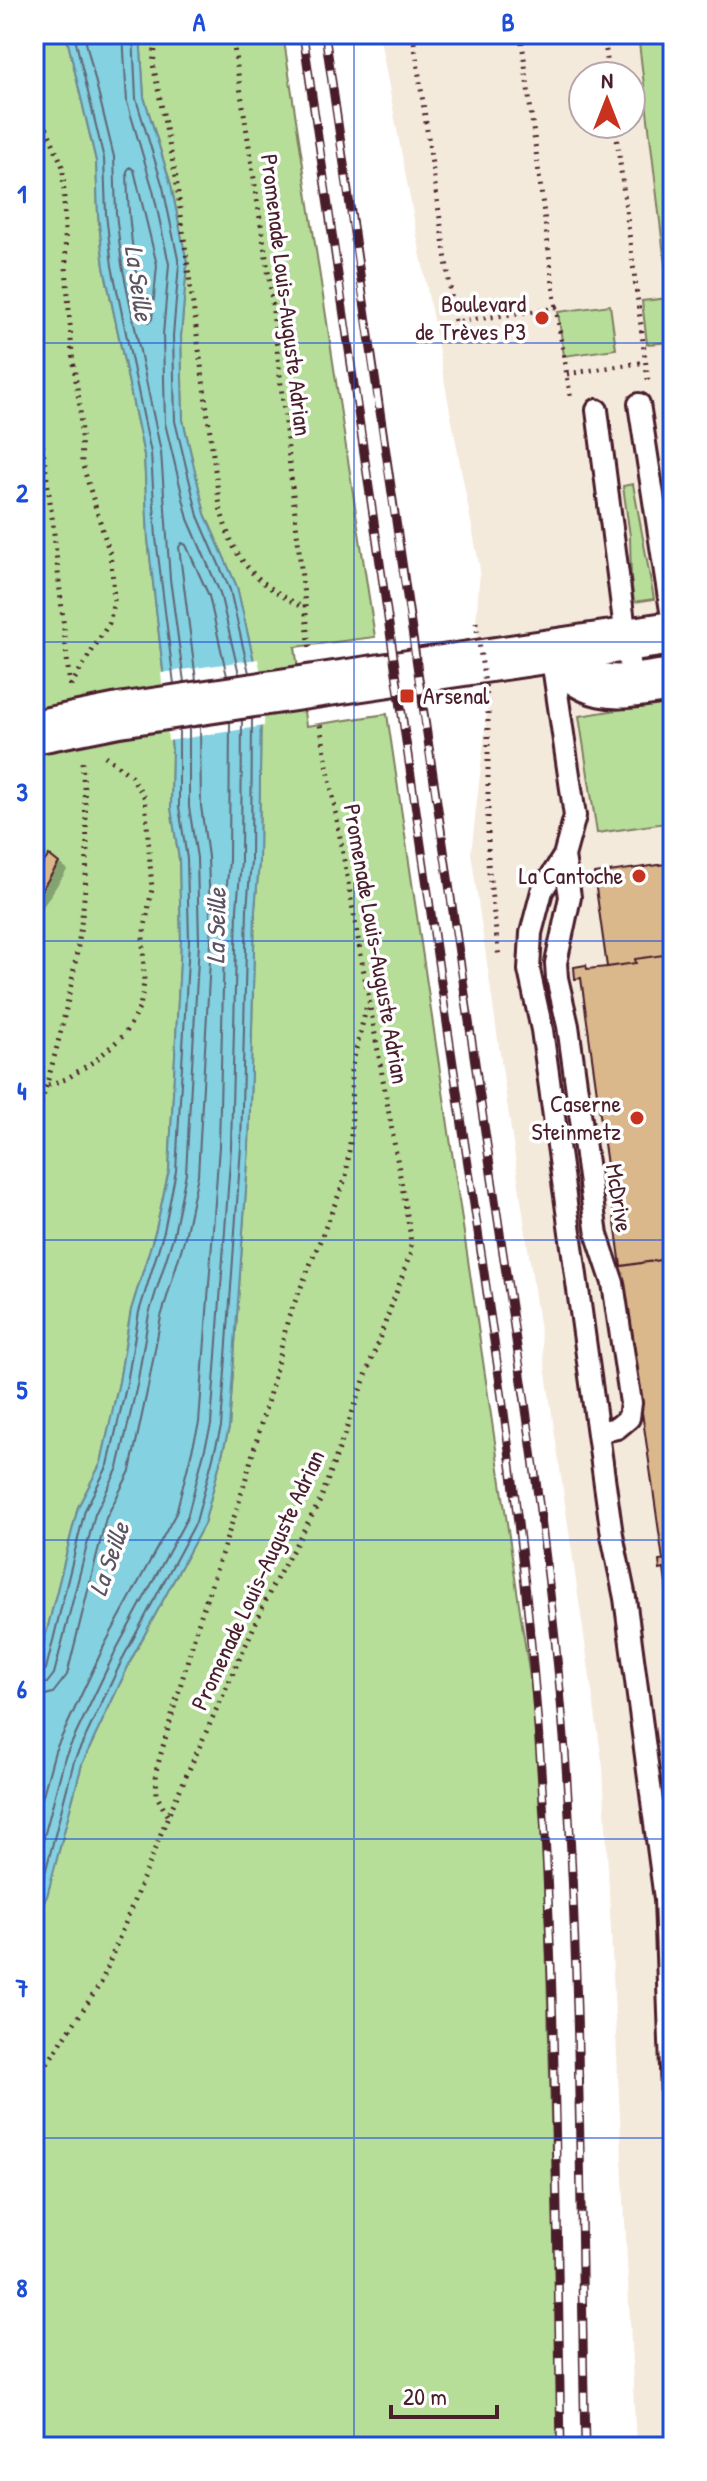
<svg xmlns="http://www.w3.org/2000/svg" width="707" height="2481" font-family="'Patrick Hand',sans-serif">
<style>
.built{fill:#f4eadc;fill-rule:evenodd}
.green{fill:#b6de99;stroke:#807e62;stroke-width:2}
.water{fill:#83d1e1;stroke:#6c8a98;stroke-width:2}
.pier{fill:#fff}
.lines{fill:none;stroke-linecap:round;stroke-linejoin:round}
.shore{stroke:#616674;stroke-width:2}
.building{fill:#dab88c;stroke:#4a1f2b;stroke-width:2;filter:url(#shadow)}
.service-casing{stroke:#4a1f2b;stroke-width:26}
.minor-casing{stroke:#4a1f2b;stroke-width:48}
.path{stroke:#4a1f2b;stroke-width:5;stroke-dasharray:2 6;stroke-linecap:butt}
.service{stroke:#fff;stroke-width:20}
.minor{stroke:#fff;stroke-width:42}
.rail-casing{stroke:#4a1f2b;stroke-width:9}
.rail{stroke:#fff;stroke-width:6;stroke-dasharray:18;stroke-linecap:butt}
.path-bridge{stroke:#4a1f2b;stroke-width:5;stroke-dasharray:2 6;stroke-linecap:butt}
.grid{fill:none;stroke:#1d4ed8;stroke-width:2;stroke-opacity:0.55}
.poi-dot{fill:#c8321e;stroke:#fff;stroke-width:3}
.labels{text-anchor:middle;stroke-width:7;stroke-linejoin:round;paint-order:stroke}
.street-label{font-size:24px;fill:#4a1f2b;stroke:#fff}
.poi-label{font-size:24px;fill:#4a1f2b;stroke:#fff;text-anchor:end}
.water-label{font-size:26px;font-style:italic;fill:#5b5462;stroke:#fff}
.neatline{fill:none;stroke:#1d4ed8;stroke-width:3}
.grid-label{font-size:26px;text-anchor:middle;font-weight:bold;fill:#1d4ed8}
</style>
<defs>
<filter id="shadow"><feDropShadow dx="7" dy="7" stdDeviation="0" flood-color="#0004"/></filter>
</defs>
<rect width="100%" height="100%" fill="#fff"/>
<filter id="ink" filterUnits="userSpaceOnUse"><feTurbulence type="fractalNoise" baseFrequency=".0125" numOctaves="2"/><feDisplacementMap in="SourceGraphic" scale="16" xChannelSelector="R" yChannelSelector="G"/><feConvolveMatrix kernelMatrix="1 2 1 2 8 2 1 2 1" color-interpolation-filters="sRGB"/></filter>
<g filter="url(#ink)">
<path class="built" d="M379,34H673V2447H636L603,1768L471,853L488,704L476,622L480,570ZM583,76H631V124H583Z"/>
<path class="green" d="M34,34H66L96,161L98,214L104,267L144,455L148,539L172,749L171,808L179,859L181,942L169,1170L156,1229L131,1310L119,1382L101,1463L78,1507L34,1682Z
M140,34H283L375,637L295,647L306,726L387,714L541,1752L560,2447H34V1921L47,1896L82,1764L132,1658L204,1524L229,1428L249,1147L255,910L259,862L261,692L237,587L205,514L183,420L181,336L187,263L171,185L144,97Z
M638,34H668L673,79V342L647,344L642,301L669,298Z
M610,305L616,349L564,356L558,312Z
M633,484L654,599L634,602L631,578L630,536L623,486Z
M673,701V822L597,833L579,716Z"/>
<path class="water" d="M66,34H140L144,97L171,185L187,263L181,336L183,420L205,514L237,587L261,692L259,862L255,910L249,1147L229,1428L204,1524L132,1658L82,1764L47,1896L34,1921V1682L78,1507L101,1463L119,1382L131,1310L156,1229L169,1170L181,942L179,859L171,808L172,749L148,539L144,455L104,267L98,214L96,161Z"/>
<path class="pier" d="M258,659L265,692L264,726L168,741L161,673Z"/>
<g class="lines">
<path class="shore" d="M74,34L104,159L106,214L112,266L151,453L156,538L174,684
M84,34L114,157L116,213L122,265L161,452L170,579L184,682
M123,34L127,102L153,190L169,264L163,335L165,423L188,519L220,593L239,674
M133,34L136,99L163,187L179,264L173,336L175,421L198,516L230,590L249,673
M130,167L134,170L157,265L152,319L149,322L145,319C134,270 128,221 127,171Z
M196,680L179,547L182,543L186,545L209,596L227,676
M34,1676L41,1674L46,1669L85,1510L108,1465L127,1383L139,1312L164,1231L176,1171L189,942L187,859L179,807V729
M34,1686L47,1683L54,1674L95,1514L118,1468L137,1385L149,1314L174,1234L186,1173L199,942L197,858L189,807V728
M34,1698L53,1693L67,1675L106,1518L130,1471L148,1387L161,1317L185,1237L198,1175L211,942L208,857L201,806L200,726
M34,1828L55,1751L105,1644L176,1513L199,1423L219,1146L225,909L229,860L230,722
M34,1875L65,1757L116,1650L187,1518L211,1425L231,1147L237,909L241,861L242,720
M34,1904L40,1893L74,1761L125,1654L196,1522L221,1427L241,1147L247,909L251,861L252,719"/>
</g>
<path class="building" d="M49,855L59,863L34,901V876Z
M673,863V957L670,954L635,959L636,963L607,967L594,874Z
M670,954L673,957V1258L621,1266L581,978L575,979L574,967L586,965L587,969L607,967L636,963L635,959Z
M673,1258V1559L663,1560L639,1391L634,1379L637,1378L630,1326H627L625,1314L629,1313L623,1276H617L616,1267Z
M673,1559V1635L664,1569L660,1570L659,1561Z"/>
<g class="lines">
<defs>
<path id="service" d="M639,404L673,624
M597,410L632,685
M552,659L575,816L564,856L542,891L531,933L529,970L542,1030L612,1535L625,1598L665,1899L673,2125
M564,856L570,897L556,963L557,978L568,1026L597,1235L613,1283L631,1403L629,1418L617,1428L599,1432"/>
<path id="minor" d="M551,651C594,697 616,688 673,680
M34,732L119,715L673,633"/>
</defs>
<use href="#service" class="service-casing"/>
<use href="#minor" class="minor-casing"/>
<path class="path" d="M157,34L153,64L176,178L220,507C233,562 255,582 304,608
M232,34L270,284L310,651
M413,34L455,322L556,308L571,400
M521,34L556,308
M604,34L609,76
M34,98L63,167L66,266L72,354L80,407L82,463L110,554L113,580L114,600L109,623L71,685
M615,124L648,381
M567,374L646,362
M34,382L53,524L70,687
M488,704V863L499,958
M48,1085L66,1079L96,1060L125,1034L140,1007L144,983L143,937L152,889L145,798L131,776L105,756
M34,1126C60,1044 80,961 86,875C89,838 84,797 82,760
M167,1815L157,1796L156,1771L198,1624L240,1499L271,1389L288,1319L346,1177L352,1126L351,1070L367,1005
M34,2083L101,1983L168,1816L272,1587L320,1501L411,1252L410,1232L320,724"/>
<use href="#service" class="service"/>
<use href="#minor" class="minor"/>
<defs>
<path id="rail" d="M303,34C352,368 400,703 449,1037C479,1242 513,1448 532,1654C556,1918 556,2183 561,2447
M325,34C376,389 428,743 480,1097C511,1315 549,1532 565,1751C581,1982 580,2215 585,2447"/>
</defs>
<use href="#rail" class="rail-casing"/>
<use href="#rail" class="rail"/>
<path class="path-bridge" d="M476,622L488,704"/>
</g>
</g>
<path class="grid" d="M354,34V2447M34,343H673M34,642H673M34,941H673M34,1240H673M34,1540H673M34,1839H673M34,2138H673"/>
<g class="poi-dot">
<circle cx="542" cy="318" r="8"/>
<rect x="399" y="688" width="16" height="16" rx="4"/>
<circle cx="639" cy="876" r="8"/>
<circle cx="637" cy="1118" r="8"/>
</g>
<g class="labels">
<g class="street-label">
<text transform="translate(286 295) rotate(83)" y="8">Promenade Louis-Auguste Adrian</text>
<text transform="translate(376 944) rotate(80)" y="8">Promenade Louis-Auguste Adrian</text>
<text transform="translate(619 1198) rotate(81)" y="8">McDrive</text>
<text transform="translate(258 1580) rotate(-65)" y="8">Promenade Louis-Auguste Adrian</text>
</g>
<g class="poi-label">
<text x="526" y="312">Boulevard<tspan x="526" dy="28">de Trèves P3</tspan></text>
<text x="423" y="704" text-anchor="start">Arsenal</text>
<text x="623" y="884">La Cantoche</text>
<text x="621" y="1112">Caserne<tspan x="621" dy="28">Steinmetz</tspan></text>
</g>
<g class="water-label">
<text transform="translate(139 283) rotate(82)" y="9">La Seille</text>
<text transform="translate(216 926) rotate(-89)" y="9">La Seille</text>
<text transform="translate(109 1559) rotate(-71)" y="9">La Seille</text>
</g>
</g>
<rect width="707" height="2481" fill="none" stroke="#fff" stroke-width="88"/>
<g transform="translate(607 100)"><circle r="38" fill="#ffffff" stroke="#b7a5aa" stroke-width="2"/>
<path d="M0-6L14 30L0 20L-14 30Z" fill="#c8321e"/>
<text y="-12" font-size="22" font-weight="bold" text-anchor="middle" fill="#4a1f2b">N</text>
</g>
<path d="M391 2405v12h106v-12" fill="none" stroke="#4a1f2b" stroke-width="4"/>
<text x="403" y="2405" font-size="24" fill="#4a1f2b" stroke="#ffffff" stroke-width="6" paint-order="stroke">20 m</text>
<rect x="44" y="44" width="619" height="2393" class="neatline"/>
<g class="grid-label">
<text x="199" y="31">A</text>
<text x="508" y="31">B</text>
<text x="22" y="203">1</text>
<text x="22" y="502">2</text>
<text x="22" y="801">3</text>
<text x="22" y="1100">4</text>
<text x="22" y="1399">5</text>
<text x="22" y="1698">6</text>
<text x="22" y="1997">7</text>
<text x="22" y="2297">8</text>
</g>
</svg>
